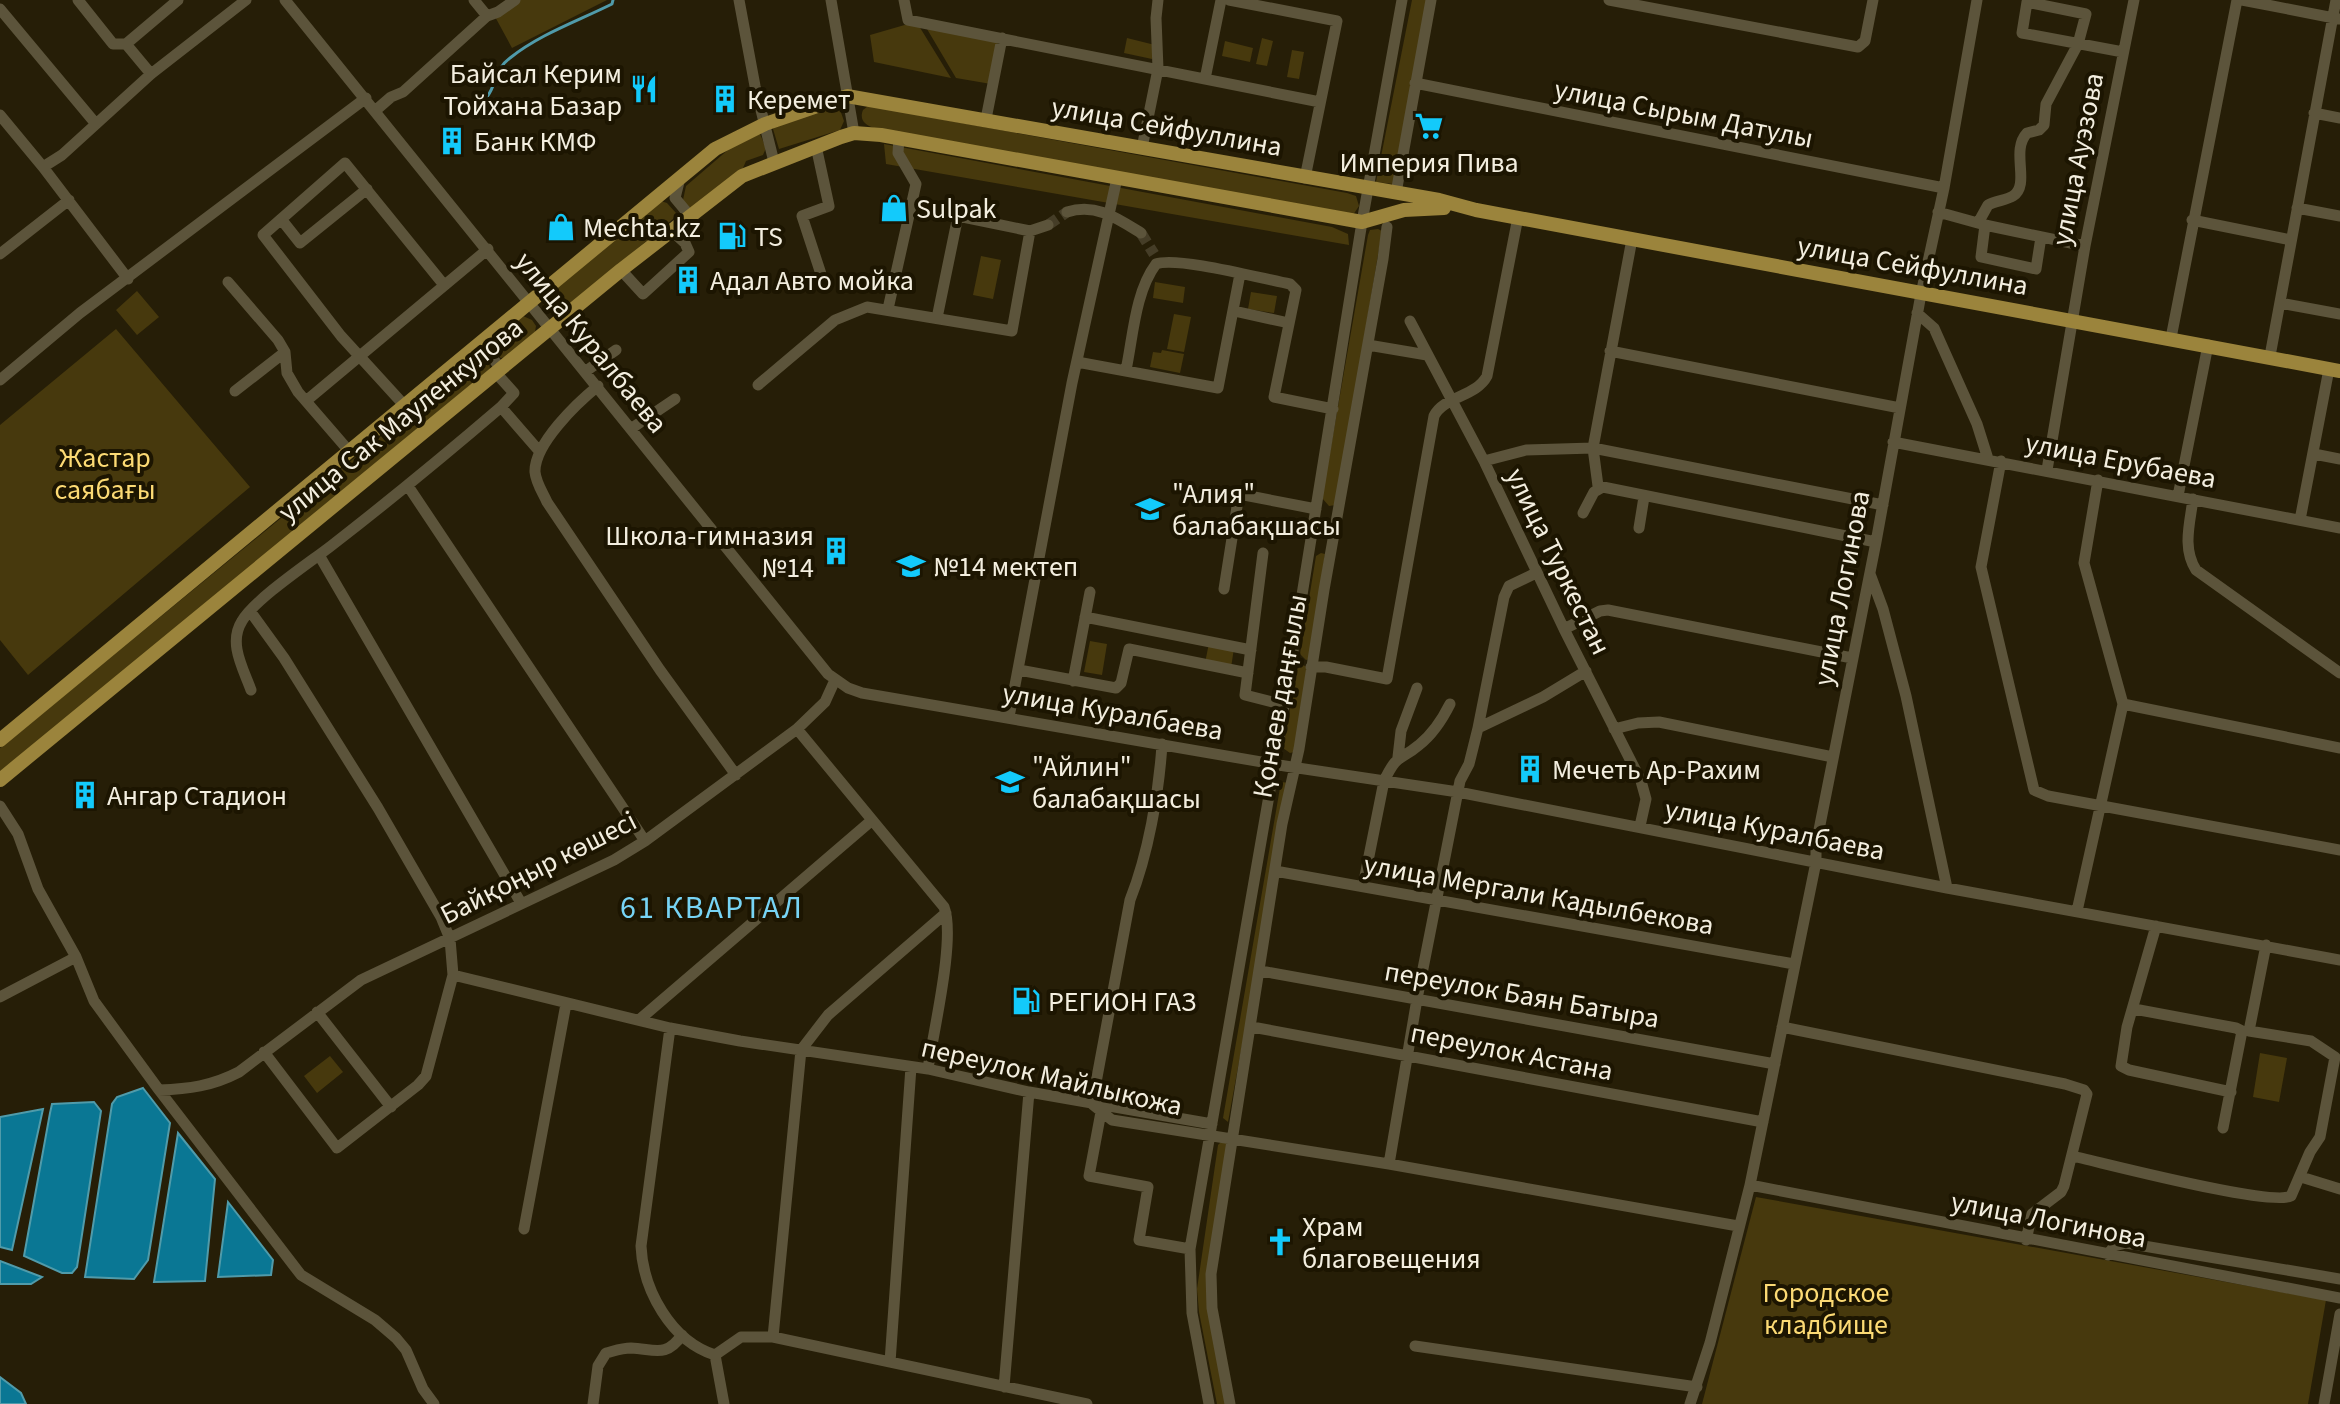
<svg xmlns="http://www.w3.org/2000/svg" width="2340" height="1404" font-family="'Source Sans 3',sans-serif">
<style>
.green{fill:#47390d}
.water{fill:#0a7794;stroke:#509baa;stroke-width:2}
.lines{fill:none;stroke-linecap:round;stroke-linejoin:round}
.stream{stroke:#509baa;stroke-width:3}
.minor-tunnel{stroke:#453d27;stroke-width:11;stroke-dasharray:11 5.5;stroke-linecap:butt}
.minor{stroke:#5c543b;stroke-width:11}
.major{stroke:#9b843c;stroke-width:14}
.labels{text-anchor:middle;stroke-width:8;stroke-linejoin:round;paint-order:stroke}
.poi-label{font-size:28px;fill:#f3eedf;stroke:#1c1501;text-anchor:start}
.street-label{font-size:28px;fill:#f3eedf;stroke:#1c1501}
.park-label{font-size:28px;fill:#fcda74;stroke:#1c1501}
.quarter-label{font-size:32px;letter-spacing:2px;fill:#77d4f5;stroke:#1c1501}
</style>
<rect width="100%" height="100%" fill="#261e07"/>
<path class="green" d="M509,0H607L512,48L493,13Z
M1412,0H1428L1393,184L1376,182Z
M908,24L919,26L951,78L874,62L870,35Z
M927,29L998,41L991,84L956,78Z
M1127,38L1155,45L1152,59L1124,53Z
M1262,38L1273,41L1267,66L1256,64Z
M1225,41L1253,48L1250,62L1222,56Z
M1292,50L1304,52L1299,79L1287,77Z
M838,104L844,121L840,130L779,149L773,129L775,126Z
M868,106L1347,193L1356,196L1359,206L1353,215L874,128C865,125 859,120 863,110Z
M760,134L766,148L763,155L746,161L743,168L696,207L689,208L683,200L686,186L729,149Z
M884,144L1332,227L1348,234L1349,245L886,164Z
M661,201L667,203L676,213L673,219L556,316L545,311L542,299Z
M1378,229L1382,231L1336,505L1329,506L1322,498L1368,235L1370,230Z
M981,256L1001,260L993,299L973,295Z
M1155,282L1185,287L1183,303L1153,298Z
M137,291L159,317L137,335L116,310Z
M1251,292L1277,296L1274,313L1248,309Z
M1174,314L1191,317L1184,352L1167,349Z
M523,316L532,320L536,326L535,332L506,357L501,358C494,355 491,350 493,342Z
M116,329L250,487L28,675L0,640V425Z
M1162,350L1184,354L1180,373L1150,367L1153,352L1161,353Z
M479,356L489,361L490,369L0,773V748Z
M1321,553L1325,554L1310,659L1306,660L1300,654L1316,556Z
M1090,641L1107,644L1102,675L1084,672Z
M1209,643L1234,648L1231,668L1205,663Z
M1303,665L1307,667L1294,752L1290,753L1283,748L1297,669Z
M1281,782L1290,783L1228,1122L1223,1118Z
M2260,1053L2287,1058L2279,1102L2253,1097Z
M330,1056L343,1072L317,1093L304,1076Z
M1222,1141L1228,1144L1210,1271L1228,1404H1217L1199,1312L1197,1289L1218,1145Z
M1756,1197L2326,1300L2308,1404H1702Z"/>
<path class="water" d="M143,1088L170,1123L148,1260L134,1279L85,1277L112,1104L117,1097Z
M94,1102L101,1111L77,1267L72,1273H62L24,1256L50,1113L52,1104Z
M43,1109L12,1250L0,1247V1117Z
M178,1133L215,1179L205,1281L154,1282Z
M228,1202L273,1260L271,1275L218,1277Z
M0,1261L42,1277L31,1284H0Z
M0,1377L21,1393L26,1404H0Z"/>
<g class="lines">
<path class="stream" d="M468,110C502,96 488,74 510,58C540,34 578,21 612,4L613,0"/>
<path class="minor-tunnel" d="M1048,225L1067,212
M1141,233L1154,254"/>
<path class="minor" d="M78,0L113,44H126L178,0
M285,0L828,674L848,688L862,693L1285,766L1458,792L1947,888L2340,960
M474,0L487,16
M739,0L755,86L774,162
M831,0L854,133
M904,0L908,20L1320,102
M1229,0L1337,21L1305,178
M1609,0L1858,47L1865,41L1873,0
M2242,0L2339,19
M0,9L96,124
M126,44L151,74
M1205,79L1221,0
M1415,83L1944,188
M376,110L391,97L403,92L487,16L498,12L515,0
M2314,113L2340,118
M0,115L43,167L128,279
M986,119L1002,38
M816,146L829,206L802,216L821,274
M1142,148L1158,69L1156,18L1158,0
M43,167L62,155L151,74L246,0
M680,178L675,198L690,216
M1396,193L1431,0
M2297,208L2340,216
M1067,212C1096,203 1117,218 1141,233
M1938,212L1985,225L2085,246
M281,219L300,243L367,189
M2192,220L2291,240
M1978,223L1988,205C1995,201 2007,200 2013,196C2031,184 2010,151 2027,133L2039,130L2044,125L2046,104L2078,44L2086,14L2027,2L2022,33L2123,52
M1985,225L1981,257L2036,269L2041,237
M1632,239L1593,448L1598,486L1876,542
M0,254L69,200
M621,270L643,294L689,252L685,243L672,231
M228,282L278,340L285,352L287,373L298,392L349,451
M2280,303L2340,314
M888,309L916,184L898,153L899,137
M1234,311L1289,323
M1917,313L1934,328L1938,337L1977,424L1988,459
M937,318L958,216L1030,231L1048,225
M1410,321L1484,461L1564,629L1641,781L1646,799L1640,826
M2171,338L2237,0
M481,343L501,369
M1368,345L1427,355
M1610,351L1900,408
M2270,356L2336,0
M1077,362L1218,388L1240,274
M1126,370C1133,337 1135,292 1156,264C1177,256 1263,279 1290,284L1296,290L1274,397L1333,409
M586,371L616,350
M0,380L80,313L366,98
M758,385L835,320L867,307L1012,331L1030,231
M598,386C577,403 534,444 535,472C536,483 543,493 547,502L660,670L736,775
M235,391L285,352
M306,401L488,249
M404,405L341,336L263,235L345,163L444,285
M501,407L540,452
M632,428L675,399
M1893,442L2340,528
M2314,454L2340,459
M1484,461L1526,450L1593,448L1883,505
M2001,461L1981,567L2034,790L2048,796L2340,850
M2047,470L2085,246L2134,0
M2098,480L2084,563L2123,704
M408,486L645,841
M2178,496L2208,345
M2193,499C2190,523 2182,548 2196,570L2340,673
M1583,513L1594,492L1601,488
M2300,520L2329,369
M1639,528L1644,497
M1263,553L1245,695L1284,705
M319,555L521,903
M1870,574L1883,609L1906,696L1947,888
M1224,589L1239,494L1316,509
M250,611L284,658L378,808L441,917L450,939L453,975L426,1076L418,1085L337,1148L264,1052
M1085,617L1251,650
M1564,629L1600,611L1608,610L1852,658
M1311,667H1326L1387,679L1434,416C1444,396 1476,397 1487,376L1518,217
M1019,670L1116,688L1121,683L1129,649L1248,673
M1073,681L1090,592
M251,690C243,668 228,643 242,621C255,599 309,563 331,546C389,501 445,455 501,407L514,393L496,373
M2123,704L2340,748
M1009,717L1072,383L1117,178
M1478,728L1543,697L1586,671
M797,729L944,907C956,938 933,1032 928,1069
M1614,729L1638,723L1659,722L1833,757
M1398,757L1401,731L1417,688
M0,806L18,834L38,889L76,957L94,1001L159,1090L301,1275L375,1320L396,1338L406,1350L423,1389L434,1404
M1275,871L1794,964
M1363,886L1384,781C1398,752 1399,762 1419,745C1433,734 1442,720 1450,704
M2077,911L2123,704
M2156,926L2127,1027L2121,1066L2129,1070L2231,1092
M1261,971L1775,1064
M453,975L670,1028L740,1041L928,1069L1029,1092L1212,1124
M0,997L76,957
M2134,1009L2236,1028L2242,1031L2223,1128
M317,1012L391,1107
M639,1020L871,821
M1252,1027L1763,1122
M1782,1027L2065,1084L2084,1090L2087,1094L2064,1186L2061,1192L2032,1214L2026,1240
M670,1028L641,1246C643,1290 671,1341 715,1355
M159,1090C189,1089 212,1086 239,1072L361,980L614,860L645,841L797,729L825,702L835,680
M1092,1104L1112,1120L1389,1164L1738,1226
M1092,1104L1130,900C1148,855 1159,793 1162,744
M1101,1112L1089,1176L1148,1187L1139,1240L1190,1249
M2072,1156C2104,1163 2271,1207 2291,1196L2310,1152L2320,1137L2335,1057L2311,1041L2249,1031L2266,945
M1389,1164L1417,999L1460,781L1469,764L1478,728L1504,597L1509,586L1536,573
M2301,1177L2340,1189
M1750,1185L2340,1298
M524,1229L566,1004
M2108,1255L2114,1246L2126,1243L2340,1279
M773,1337L801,1050L828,1015L946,913
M1415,1346L1697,1387
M715,1355L741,1337H773L1087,1404
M715,1355L724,1404
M890,1362L911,1067
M1004,1387L1029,1092
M593,1404L598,1366L606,1353C614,1351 622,1348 631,1348C655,1349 666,1358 682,1335
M1209,1404L1192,1313L1190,1249L1278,744L1362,222L1402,0
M1230,1404L1212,1308L1211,1274L1282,824L1299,749L1324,590L1383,259L1387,227
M1690,1404L1710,1343L1750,1185L1816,862V845L1876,542L1921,294L1944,188L1977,0
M2324,1404L2340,1314"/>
<path class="major" d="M0,740L715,149L765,124L847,96L1439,200L1476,210L2340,371
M0,780L621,270L742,176L841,137L854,133L881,135L1362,222L1404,210L1444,208"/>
</g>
<defs>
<symbol id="restaurant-bare" viewBox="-9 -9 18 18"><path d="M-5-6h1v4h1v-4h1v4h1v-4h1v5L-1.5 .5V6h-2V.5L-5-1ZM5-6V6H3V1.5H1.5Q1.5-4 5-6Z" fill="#13cafb" stroke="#1c1501" stroke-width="2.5" paint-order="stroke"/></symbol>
<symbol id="building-bare" viewBox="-9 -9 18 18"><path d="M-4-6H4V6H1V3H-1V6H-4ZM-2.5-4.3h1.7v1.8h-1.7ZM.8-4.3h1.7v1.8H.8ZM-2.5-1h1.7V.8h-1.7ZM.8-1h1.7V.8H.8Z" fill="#13cafb" stroke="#1c1501" stroke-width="2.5" paint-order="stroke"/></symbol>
<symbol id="supermarket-bare" viewBox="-9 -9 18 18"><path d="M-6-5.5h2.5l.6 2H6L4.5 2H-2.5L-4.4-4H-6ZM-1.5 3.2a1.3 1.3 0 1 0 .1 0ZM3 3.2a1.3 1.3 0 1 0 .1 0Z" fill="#13cafb" stroke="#1c1501" stroke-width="2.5" paint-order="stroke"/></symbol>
<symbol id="shop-bare" viewBox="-9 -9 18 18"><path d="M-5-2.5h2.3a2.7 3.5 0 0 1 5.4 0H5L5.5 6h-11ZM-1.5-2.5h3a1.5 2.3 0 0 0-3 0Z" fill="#13cafb" stroke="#1c1501" stroke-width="2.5" paint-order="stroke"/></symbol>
<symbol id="fuel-bare" viewBox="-9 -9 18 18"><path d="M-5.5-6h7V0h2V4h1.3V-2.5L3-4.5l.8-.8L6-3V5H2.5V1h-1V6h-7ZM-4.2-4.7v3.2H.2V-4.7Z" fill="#13cafb" stroke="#1c1501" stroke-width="2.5" paint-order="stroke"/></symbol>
<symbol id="school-bare" viewBox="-9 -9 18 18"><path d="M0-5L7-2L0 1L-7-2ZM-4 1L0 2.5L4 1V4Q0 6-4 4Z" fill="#13cafb" stroke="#1c1501" stroke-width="2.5" paint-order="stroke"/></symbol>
<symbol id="church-bare" viewBox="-9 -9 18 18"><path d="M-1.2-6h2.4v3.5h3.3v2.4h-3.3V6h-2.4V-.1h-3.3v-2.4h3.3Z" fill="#13cafb" stroke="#1c1501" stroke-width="2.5" paint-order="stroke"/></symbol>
</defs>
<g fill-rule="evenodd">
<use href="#restaurant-bare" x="624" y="69" width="40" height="40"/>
<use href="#building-bare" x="705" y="79" width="40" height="40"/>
<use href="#supermarket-bare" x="1409" y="106" width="40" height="40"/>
<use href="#building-bare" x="432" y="121" width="40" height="40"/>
<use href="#shop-bare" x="874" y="188" width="40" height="40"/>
<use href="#shop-bare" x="541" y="207" width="40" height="40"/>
<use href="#fuel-bare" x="712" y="216" width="40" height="40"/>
<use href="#building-bare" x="668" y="260" width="40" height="40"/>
<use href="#school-bare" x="1130" y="489" width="40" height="40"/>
<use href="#building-bare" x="816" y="531" width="40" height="40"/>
<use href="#school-bare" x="891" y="546" width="40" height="40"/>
<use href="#building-bare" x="1510" y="749" width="40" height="40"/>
<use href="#school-bare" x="990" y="762" width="40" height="40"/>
<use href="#building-bare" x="65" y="775" width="40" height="40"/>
<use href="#fuel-bare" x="1006" y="981" width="40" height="40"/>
<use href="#church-bare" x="1260" y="1222" width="40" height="40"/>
</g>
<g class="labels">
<g class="poi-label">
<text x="622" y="83" text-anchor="end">Байсал Керим<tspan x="622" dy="32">Тойхана Базар</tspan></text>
<text x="747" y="109">Керемет</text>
<text x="474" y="151">Банк КМФ</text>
<text x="1429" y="172" text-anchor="middle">Империя Пива</text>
<text x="916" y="218">Sulpak</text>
<text x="583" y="237">Mechta.kz</text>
<text x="754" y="246">TS</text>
<text x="710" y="290">Адал Авто мойка</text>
<text x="1172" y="503">"Алия"<tspan x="1172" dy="32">балабақшасы</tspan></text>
<text x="814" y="545" text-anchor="end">Школа-гимназия<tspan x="814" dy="32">№14</tspan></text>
<text x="933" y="576">№14 мектеп</text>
<text x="1032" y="776">"Айлин"<tspan x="1032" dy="32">балабақшасы</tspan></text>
<text x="1552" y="779">Мечеть Ар-Рахим</text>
<text x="107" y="805">Ангар Стадион</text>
<text x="1048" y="1011">РЕГИОН ГАЗ</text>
<text x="1302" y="1236">Храм<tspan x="1302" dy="32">благовещения</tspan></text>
</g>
<g class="street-label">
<text transform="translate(1684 113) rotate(11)" y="10">улица Сырым Датулы</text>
<text transform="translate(1167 126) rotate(10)" y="10">улица Сейфуллина</text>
<text transform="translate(2077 159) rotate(-79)" y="10">улица Ауэзова</text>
<text transform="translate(1913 265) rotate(10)" y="10">улица Сейфуллина</text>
<text transform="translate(592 342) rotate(51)" y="10">улица Куралбаева</text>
<text transform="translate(400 419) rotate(-39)" y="10">улица Сак Мауленкулова</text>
<text transform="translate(2121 460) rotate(11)" y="10">улица Ерубаева</text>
<text transform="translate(1559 561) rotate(64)" y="10">улица Туркестан</text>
<text transform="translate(1841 588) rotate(-79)" y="10">улица Логинова</text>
<text transform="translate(1279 696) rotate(-80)" y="10">Қонаев даңғылы</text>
<text transform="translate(1113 711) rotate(10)" y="10">улица Куралбаева</text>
<text transform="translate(1775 829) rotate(11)" y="10">улица Куралбаева</text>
<text transform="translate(538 867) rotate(-27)" y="10">Байқоңыр көшесі</text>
<text transform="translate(1539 894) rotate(10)" y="10">улица Мергали Кадылбекова</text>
<text transform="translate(1522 994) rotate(10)" y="10">переулок Баян Батыра</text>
<text transform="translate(1512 1051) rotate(11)" y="10">переулок Астана</text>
<text transform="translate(1052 1076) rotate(13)" y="10">переулок Майлыкожа</text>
<text transform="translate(2049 1219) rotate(11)" y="10">улица Логинова</text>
</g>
<g class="park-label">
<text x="105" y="467">Жастар<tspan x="105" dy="32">саябағы</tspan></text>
<text x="1826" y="1302">Городское<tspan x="1826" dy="32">кладбище</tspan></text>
</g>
<g class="quarter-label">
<text x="712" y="918">61 КВАРТАЛ</text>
</g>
</g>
</svg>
